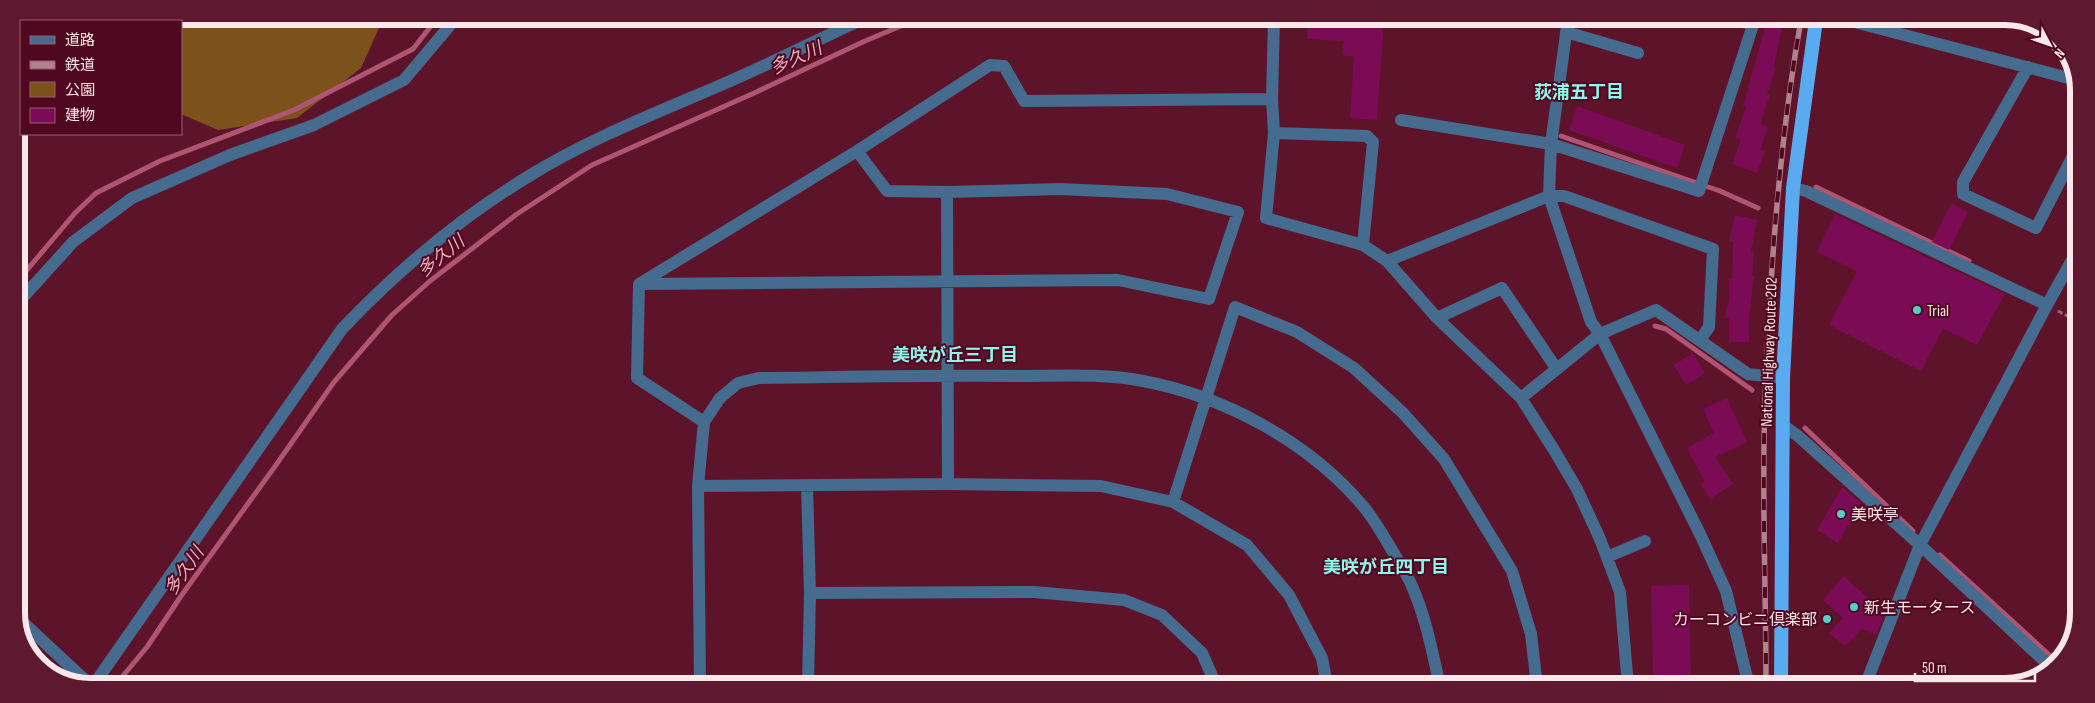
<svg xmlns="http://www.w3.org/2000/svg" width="2095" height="703" font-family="'Sofia Sans Condensed','Noto Sans JP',sans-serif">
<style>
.green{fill:#7d511c}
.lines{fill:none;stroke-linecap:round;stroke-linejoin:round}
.stream{stroke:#b05473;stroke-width:5}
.building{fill:#7c0b56}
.path{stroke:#976271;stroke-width:3;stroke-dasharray:5 2.5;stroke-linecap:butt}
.minor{stroke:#456b8f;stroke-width:12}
.trunk{stroke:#5aaaf0;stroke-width:14}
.rail-casing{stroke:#af828d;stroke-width:5.5}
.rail{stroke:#500720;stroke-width:4;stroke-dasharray:11;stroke-linecap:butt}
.poi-dot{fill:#56cec3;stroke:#500720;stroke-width:2}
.labels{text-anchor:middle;stroke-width:4;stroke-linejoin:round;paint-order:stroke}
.poi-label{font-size:16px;fill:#fae7e9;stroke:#500720;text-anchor:start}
.street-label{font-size:16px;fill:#fae7e9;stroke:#500720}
.water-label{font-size:18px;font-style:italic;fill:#eeafba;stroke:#500720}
.neighbourhood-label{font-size:18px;font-weight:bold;fill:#8df7ec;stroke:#500720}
.rim{fill:none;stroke:#fae7e9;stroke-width:6}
</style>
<rect width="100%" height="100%" fill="#5d142a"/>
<path class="green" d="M183,16L384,17L361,68L297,118L218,130L181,114V21H180Z"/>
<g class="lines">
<path class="stream" d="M1561,136L1720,191L1758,208
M1816,187L1969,261
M16,283L75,213L96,193L160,161L294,110L413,49L438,17
M1655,326L1666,329L1752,390
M1805,428L1913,531
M1940,555L2057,662
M117,683L147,647L181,596L276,465L334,382L392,315L430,281L517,214L592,165L752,94L865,41L920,18"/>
</g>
<path class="building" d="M1308,19H1384L1377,120L1350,118L1354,57L1342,55L1344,41L1307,39Z
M1767,20H1783L1774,67L1776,68L1767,94L1770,95L1760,124L1768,127L1760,150L1765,151L1757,173L1732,164L1741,140L1735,138L1746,107L1743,106Z
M1577,106L1685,145L1677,168L1569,130Z
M1951,203L1968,212L1949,250L1932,242Z
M1835,214L2005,294L1977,345L1943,329L1921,371L1829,325L1857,271L1817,252Z
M1735,215L1757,220L1751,252L1754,253L1752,276H1754L1749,318V342H1729V318H1725L1729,300V279H1732L1733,242L1729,241Z
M1693,353L1705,373L1686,385L1674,365Z
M1727,398L1747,442L1715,457L1733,484L1710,499L1701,484L1705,482L1687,448L1714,433L1703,409Z
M1842,487L1861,503L1838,543L1817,530Z
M1844,576L1885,614L1876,635L1862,629L1845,646L1829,633L1843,618L1823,600Z
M1689,585L1691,683L1653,684L1651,586Z"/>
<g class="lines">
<path class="path" d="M2058,311L2077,321"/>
<path class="minor" d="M1274,19L1272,99L1274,133L1266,218L1363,245L1387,261L1437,318L1521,398L1554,450L1577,489L1600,539L1620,592L1628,686
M1543,19L1567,21
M1568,19L1551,144L1549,196L1591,322L1600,334L1701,536L1726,591L1749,686
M1847,20L2076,80
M1566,32L1638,53
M2028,67L1963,182V194L2036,228L2078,146
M1401,120L1551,144L1699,191L1753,25L1737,20
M1274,133L1367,136L1373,142L1363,245
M1793,188L1806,191L2047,305L1920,545L1865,686
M947,192L948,484
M1387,261L1549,196H1564L1713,249L1709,327L1700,340
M639,284L1118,280L1209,299L1238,212L1167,194L1061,189L947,192L887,191L857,151
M16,305L73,242L132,198L230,155L314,125L404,80L457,17
M2047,305L2077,251
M1437,318L1502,288L1556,368
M1521,398L1600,334L1656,310L1748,374L1783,378
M704,422L637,378L639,284L857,151L990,65L1004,66L1024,101L1272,99
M1784,426L1798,436L1920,545L2052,668
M698,486L948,484L1101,486L1173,502L1247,545L1289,595L1322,658L1327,685
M807,486L810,593L808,684
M1173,502L1235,307L1297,332L1354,368L1403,413L1444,459L1512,571L1531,634L1537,686
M1607,557L1645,541
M810,593L1034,592L1124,600L1162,615L1202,653L1216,685
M16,616L88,683
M95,683L342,329C397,271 460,218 529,176C589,139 656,113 721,85C770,64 817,40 865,18
M700,684L698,486L704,422L720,398L738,383L759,378C845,377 931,375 1017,376C1058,376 1102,373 1143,381C1224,396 1309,442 1363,506C1375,520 1385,539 1395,555C1400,565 1407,574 1411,584C1426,617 1432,651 1440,686"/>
<path class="trunk" d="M1781,686L1783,378L1793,188L1816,20"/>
<defs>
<path id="rail" d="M1766,686C1766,583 1761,480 1766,377C1771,257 1780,137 1801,20"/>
</defs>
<use href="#rail" class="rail-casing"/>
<use href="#rail" class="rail"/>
</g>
<g class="poi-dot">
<circle cx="1917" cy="310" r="5"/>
<circle cx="1841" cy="514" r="5"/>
<circle cx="1854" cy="607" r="5"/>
<circle cx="1827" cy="619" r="5"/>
</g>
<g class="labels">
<g class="poi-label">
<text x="1927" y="316">Trial</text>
<text x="1851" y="520">美咲亭</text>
<text x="1864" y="613">新生モータース</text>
<text x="1817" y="625" text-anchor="end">カーコンビニ倶楽部</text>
</g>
<g class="street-label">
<text transform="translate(1768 352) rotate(-88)" y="6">National Highway Route 202</text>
</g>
<g class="water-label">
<text transform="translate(796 58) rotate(-24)" y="6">多久川</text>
<text transform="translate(441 256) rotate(-39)" y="6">多久川</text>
<text transform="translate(184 571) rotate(-55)" y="6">多久川</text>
</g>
<g class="neighbourhood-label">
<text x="1579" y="98">荻浦五丁目</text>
<text x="955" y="361">美咲が丘三丁目</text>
<text x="1386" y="573">美咲が丘四丁目</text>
</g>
</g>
<path d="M0 0H2095V703H0ZM90 25H2005A65 65 0 0 1 2070 90V613A65 65 0 0 1 2005 678H90A65 65 0 0 1 25 613V90A65 65 0 0 1 90 25Z" fill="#5e1930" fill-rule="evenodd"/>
<path class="rim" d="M90 25H2005A65 65 0 0 1 2070 90V613A65 65 0 0 1 2005 678H90A65 65 0 0 1 25 613V90A65 65 0 0 1 90 25Z"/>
<rect x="20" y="20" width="162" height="115" fill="#500720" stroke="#946170"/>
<rect x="30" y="36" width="25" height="8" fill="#456b8f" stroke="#946170"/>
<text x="65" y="45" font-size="15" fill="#fae7e9">道路</text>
<rect x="30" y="61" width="25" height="8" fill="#af828d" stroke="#946170"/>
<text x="65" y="70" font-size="15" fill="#fae7e9">鉄道</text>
<rect x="30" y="82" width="25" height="15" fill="#7d511c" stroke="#946170"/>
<text x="65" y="95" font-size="15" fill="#fae7e9">公園</text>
<rect x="30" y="108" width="25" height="15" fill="#7c0b56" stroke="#946170"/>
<text x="65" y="120" font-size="15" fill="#fae7e9">建物</text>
<g transform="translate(2050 45) rotate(131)" stroke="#500720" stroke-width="4" paint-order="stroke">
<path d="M0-4L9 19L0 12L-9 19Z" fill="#fae7e9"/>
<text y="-8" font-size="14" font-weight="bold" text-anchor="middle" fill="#fae7e9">N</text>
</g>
<path d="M1915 673v8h120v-8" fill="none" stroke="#fae7e9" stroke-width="2.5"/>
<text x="1922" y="673" font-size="15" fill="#fae7e9" stroke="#500720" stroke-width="4" paint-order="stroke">50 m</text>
</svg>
